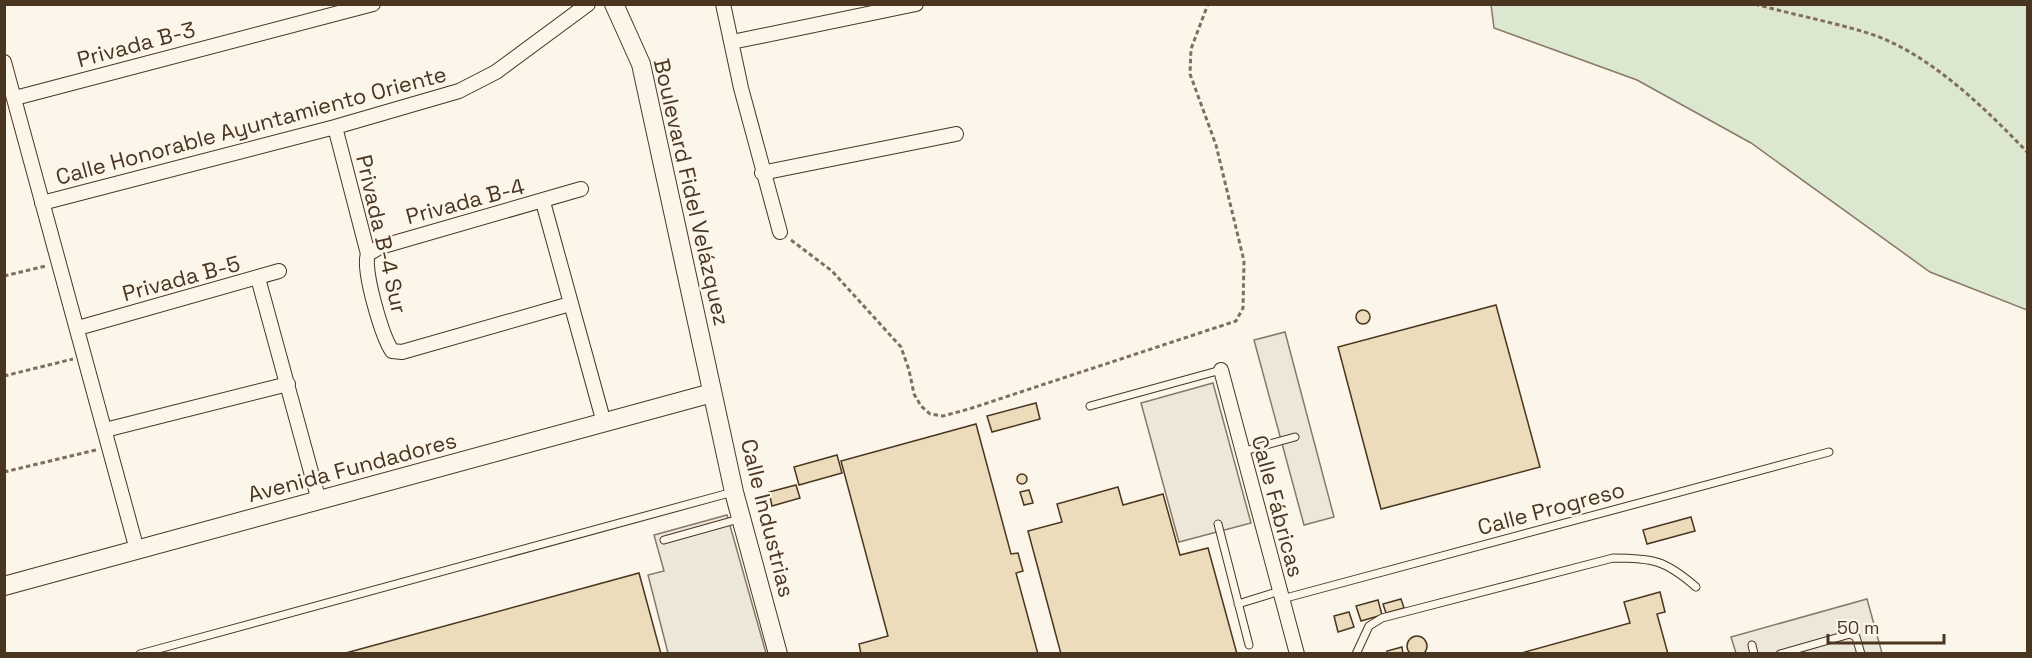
<svg xmlns="http://www.w3.org/2000/svg" width="2032" height="658" font-family="'Space Grotesk',sans-serif">
<style>
.green{fill:#dce7d0;stroke:#887966;stroke-width:1.5}
.parking{fill:#ede7d9;stroke:#887966;stroke-width:1.5}
.building{fill:#ecdcbc;stroke:#4a3520;stroke-width:1.5}
.lines{fill:none;stroke-linecap:round;stroke-linejoin:round}
.service-casing{stroke:#4a3520;stroke-width:9}
.minor-casing{stroke:#4a3520;stroke-width:16}
.tertiary-casing{stroke:#4a3520;stroke-width:20}
.path{stroke:#7f6f5c;stroke-width:3;stroke-dasharray:4.5 3;stroke-linecap:butt}
.service{stroke:#fbf6e9;stroke-width:7}
.minor{stroke:#fbf6e9;stroke-width:14}
.tertiary{stroke:#fbf6e9;stroke-width:18}
.labels{text-anchor:middle;stroke-width:4.5;stroke-linejoin:round;paint-order:stroke}
.street-label{font-size:22px;fill:#4a3520;stroke:#fbf6e9}
</style>
<rect width="100%" height="100%" fill="#fbf6e9"/>
<path class="green" d="M1491,5H2027V310L1930,272L1751,143L1637,80L1494,28Z"/>
<path class="parking" d="M1285,332L1334,517L1304,525L1254,340Z
M1213,383L1251,523L1179,542L1141,403Z
M727,515L766,653H668L648,575L664,571L654,535Z
M1867,599L1882,653H1736L1731,637Z"/>
<path class="building" d="M1496,305L1540,467L1381,509L1338,347Z
M1356 317a7 7 0 1 1 14 0a7 7 0 1 1-14 0Z
M1036,403L1040,419L992,432L987,416Z
M976,424L1011,554L1018,553L1023,571L1016,573L1038,654H861L859,644L888,636L841,461Z
M837,455L842,473L799,485L794,467Z
M1017 479a5 5 0 1 1 10 0a5 5 0 1 1-10 0Z
M796,485L800,498L772,506L769,492Z
M1118,487L1123,505L1163,494L1180,555L1208,548L1237,654H1061L1028,531L1062,522L1057,504Z
M1029,490L1033,503L1024,505L1020,492Z
M1691,517L1695,531L1647,544L1643,530Z
M639,573L661,654H342Z
M1660,592L1665,612L1657,614L1668,654H1518L1630,623L1624,602Z
M1401,599L1404,608L1386,613L1383,604Z
M1378,600L1382,615L1361,621L1356,606Z
M1349,612L1354,627L1338,632L1334,616Z
M1407 646a10 10 0 1 1 20 0a10 10 0 1 1-20 0Z
M1402,647L1403,654H1387V651Z"/>
<g class="lines">
<defs>
<path id="service" d="M1090,406L1221,370
M1241,452L1295,437
M1218,524L1249,645
M664,540L739,519
M1282,599L1829,452
M1238,604L1280,591
M1752,645L1754,654
M140,654L733,492
M1356,654L1369,626L1382,618L1613,558C1653,558 1665,560 1696,587
M1780,654L1850,634L1856,637L1861,654"/>
<path id="minor" d="M723,4L741,88L780,232
M732,42L916,4
M4,62L137,550
M15,98L373,4
M335,127L368,254C362,269 382,336 392,351L402,352L570,304
M762,173L956,134
M543,202L604,423
M42,203L335,127L459,91L496,72L588,4
M368,254L380,247L581,189
M258,278L319,501
M78,328L279,271
M1221,370L1297,654
M105,430L288,384"/>
<path id="tertiary" d="M614,4L641,64L734,492L778,654
M4,586L712,393"/>
</defs>
<use href="#service" class="service-casing"/>
<use href="#minor" class="minor-casing"/>
<use href="#tertiary" class="tertiary-casing"/>
<path class="path" d="M1755,4C1794,15 1833,22 1871,34C1930,54 1986,109 2028,153
M791,240L832,271L901,347L909,370L914,394L921,406L930,414L943,416L969,409L1236,321L1243,308L1244,261L1216,145L1190,74L1191,49L1208,4
M4,276L46,266
M4,376L73,359
M4,472L96,450"/>
<use href="#service" class="service"/>
<use href="#minor" class="minor"/>
<use href="#tertiary" class="tertiary"/>
</g>
<g class="labels">
<g class="street-label">
<text transform="translate(136 44) rotate(-15)" y="8">Privada B-3</text>
<text transform="translate(251 125) rotate(-15)" y="8">Calle Honorable Ayuntamiento Oriente</text>
<text transform="translate(692 192) rotate(77)" y="8">Boulevard Fidel Velázquez</text>
<text transform="translate(465 201) rotate(-15)" y="8">Privada B-4</text>
<text transform="translate(382 234) rotate(77)" y="8">Privada B-4 Sur</text>
<text transform="translate(181 278) rotate(-15)" y="8">Privada B-5</text>
<text transform="translate(352 467) rotate(-15)" y="8">Avenida Fundadores</text>
<text transform="translate(1278 506) rotate(75)" y="8">Calle Fábricas</text>
<text transform="translate(1551 508) rotate(-15)" y="8">Calle Progreso</text>
<text transform="translate(768 518) rotate(76)" y="8">Calle Industrias</text>
</g>
</g>
<rect width="2032" height="658" fill="none" stroke="#4a3520" stroke-width="12"/>
<path d="M1828 634v9h116v-9" fill="none" stroke="#4a3520" stroke-width="3"/>
<text x="1837" y="634" font-size="18" fill="#4a3520" stroke="#fbf6e9" stroke-width="4.5" paint-order="stroke">50 m</text>
</svg>
